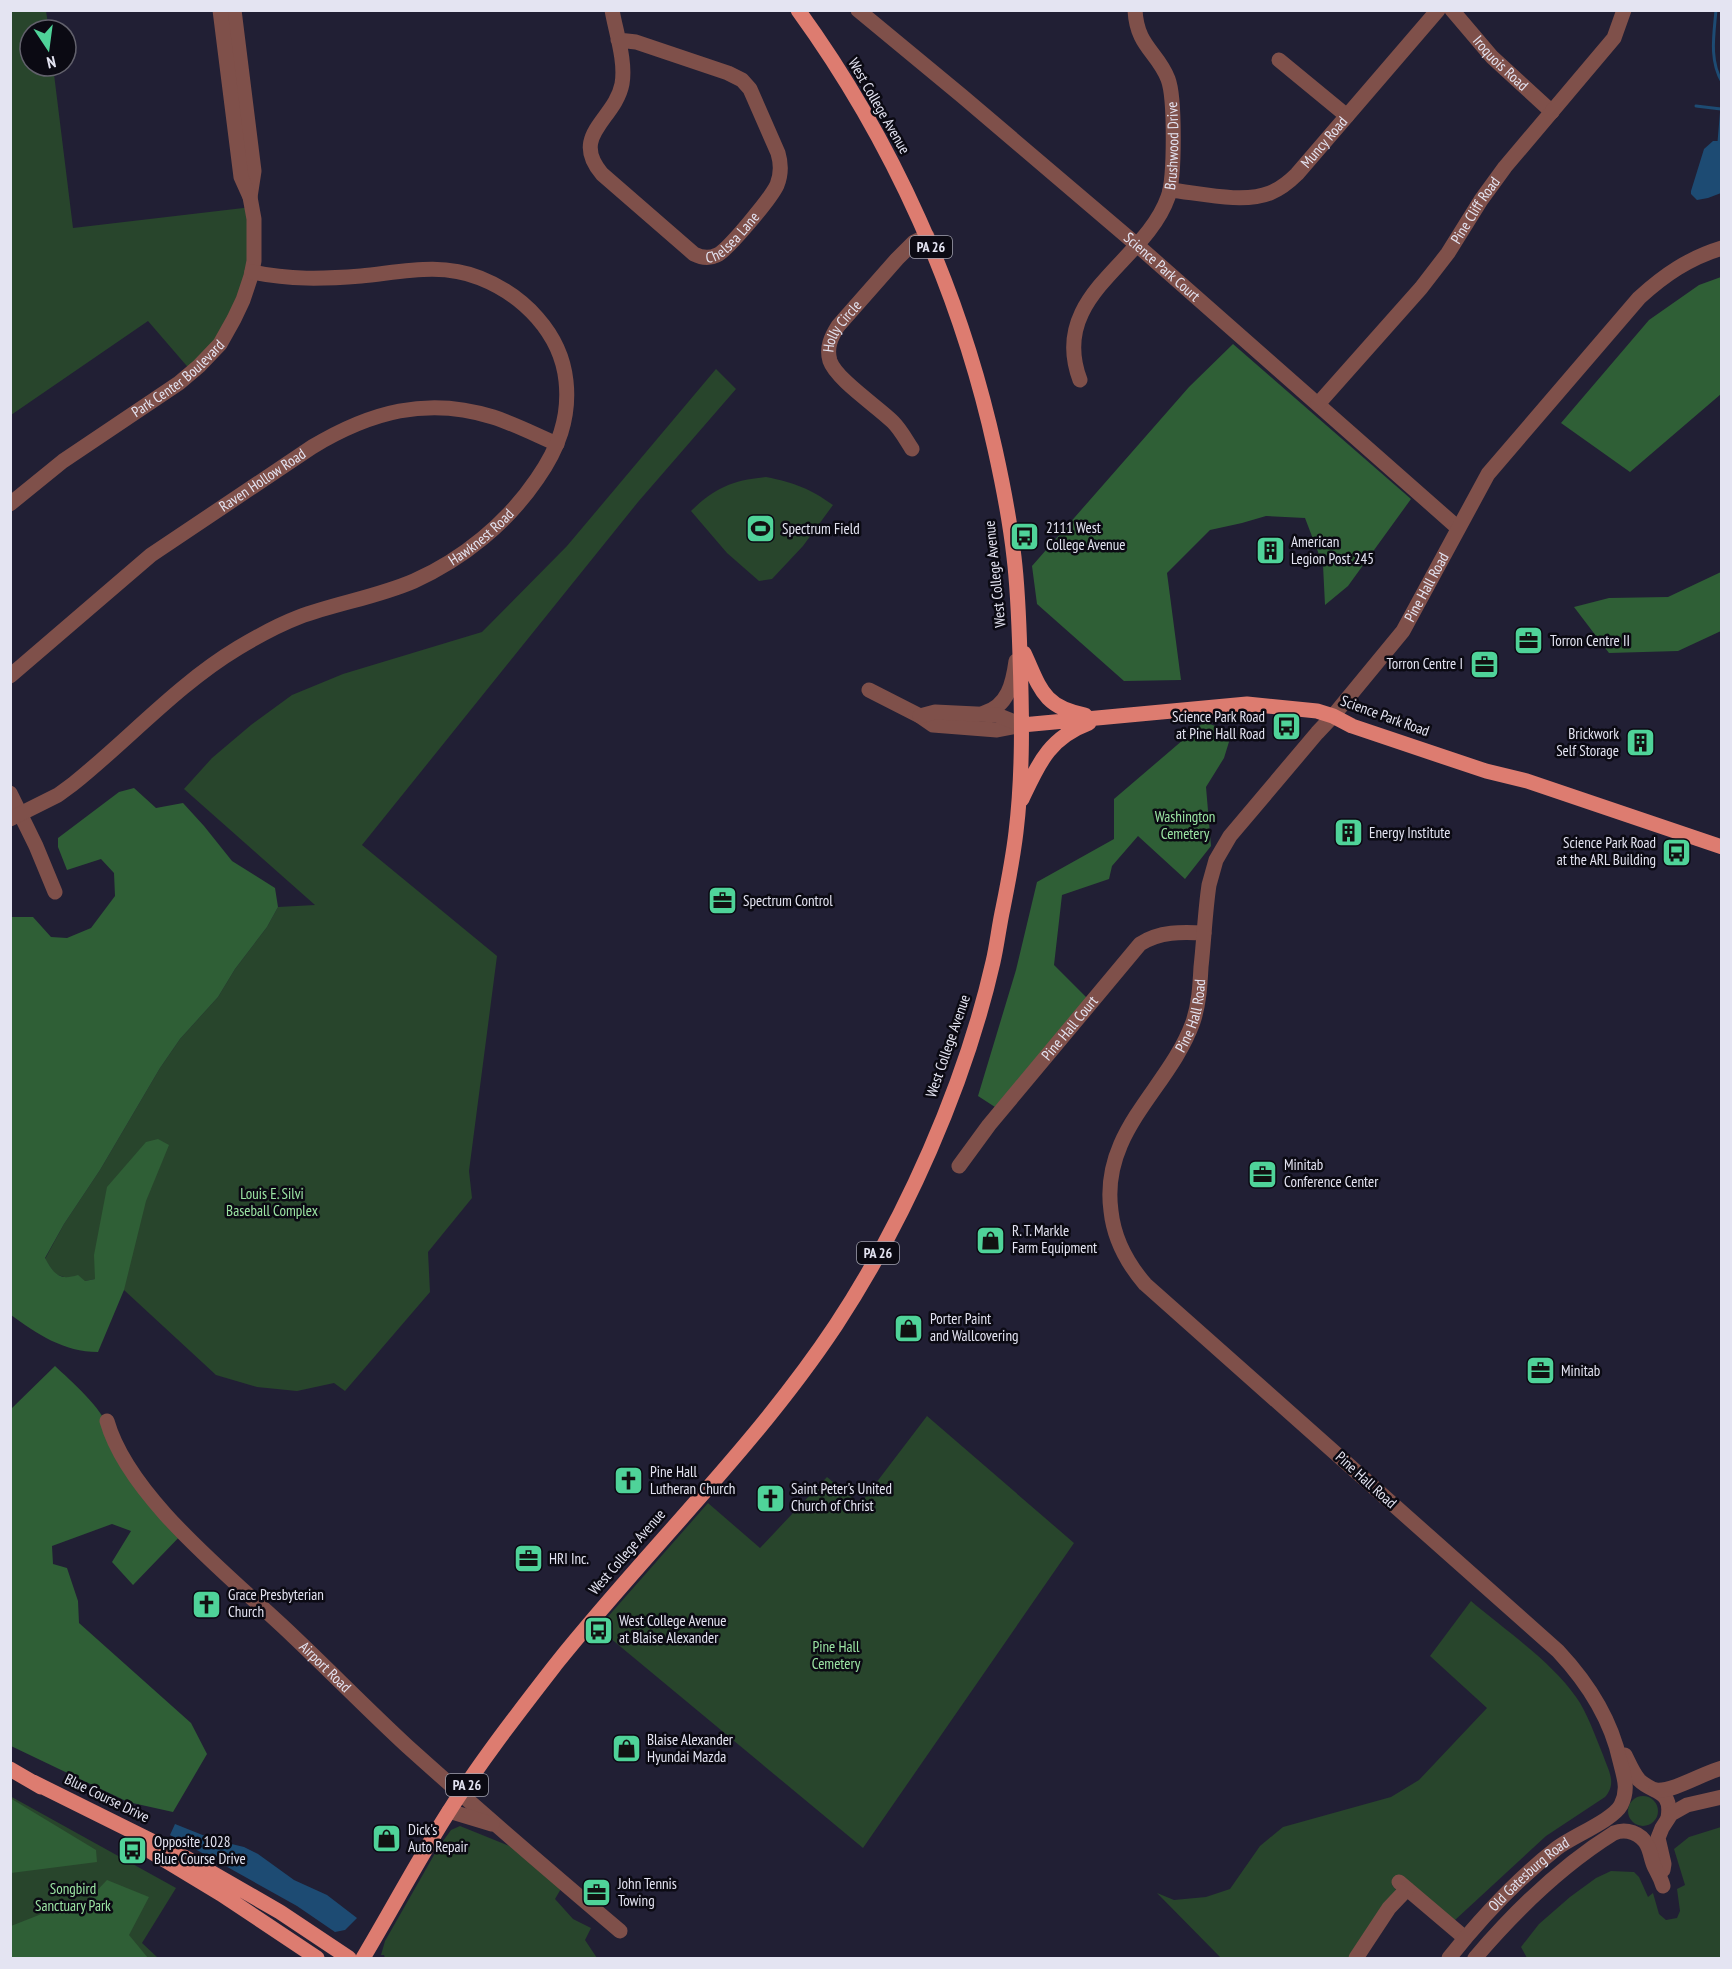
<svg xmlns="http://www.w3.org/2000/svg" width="1732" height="1969" font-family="'PT Sans Narrow',sans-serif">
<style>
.green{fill:#28452c}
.forest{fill:#2f5f36}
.water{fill:#1d4b73}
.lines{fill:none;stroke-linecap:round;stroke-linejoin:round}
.stream{stroke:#1d4b73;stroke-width:3}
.minor{stroke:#7f504a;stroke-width:15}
.major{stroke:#dd7c70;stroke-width:15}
.labels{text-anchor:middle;stroke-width:5;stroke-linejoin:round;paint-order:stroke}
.shield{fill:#0b0a13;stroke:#a3a3af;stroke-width:1.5}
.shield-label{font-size:14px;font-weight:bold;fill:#e4e4f2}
.street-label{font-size:15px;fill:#e4e4f2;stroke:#0b0a13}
.poi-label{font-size:15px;fill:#e4e4f2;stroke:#0b0a13;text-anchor:start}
.park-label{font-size:15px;fill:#9be4a3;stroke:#0b0a13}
</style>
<rect width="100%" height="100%" fill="#211f34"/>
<path class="green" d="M11,11H46L49,30H30V66H53L73,228L252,207L254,219L240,305L192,372L148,321L11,415Z
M716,369L736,389L638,502L362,845L497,956L469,1171L472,1198L428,1252L430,1292L345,1391L334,1383L297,1391L257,1387L216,1375L124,1290L95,1279L85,1281L67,1278L55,1274L45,1259L64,1224L100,1170L160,1068L180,1039L218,997L235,969L267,927L278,907L315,905L184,789L212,758L251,725L292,695L343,674L482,632L567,546Z
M766,477C795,483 809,488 833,505L803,546L772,579L759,581L727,553L691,511C714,488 733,480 766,477Z
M927,1416L1074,1543L863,1848L598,1628L708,1503L760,1548L827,1477L860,1504Z
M1471,1601C1505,1630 1551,1661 1576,1697C1587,1712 1596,1738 1603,1755C1609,1772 1617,1783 1605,1797L1546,1836L1455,1920L1398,1876H1395L1392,1885L1397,1891L1348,1958H1221L1157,1893L1174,1900L1206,1897L1230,1889L1260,1846L1283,1827L1391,1797L1419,1780L1487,1708L1430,1656Z
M1628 1811a15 15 0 1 1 30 0a15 15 0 1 1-30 0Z
M10,1796L176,1888L142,1943L158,1958H11Z
M460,1826L514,1848L562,1887L555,1899L573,1919L591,1928L585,1940L597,1958H385L384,1955H381L385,1941L438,1848L451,1830Z
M1721,1827V1958H1527L1521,1947L1539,1924L1570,1897L1596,1878L1611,1871L1634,1872L1639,1877L1648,1897L1653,1893L1659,1914L1666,1920L1677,1918L1680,1911L1677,1889L1685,1885L1674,1849L1689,1837Z"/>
<path class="forest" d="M1721,277V394L1630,472L1561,423L1649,320L1699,285Z
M1233,344L1411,499L1348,586L1325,605L1323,565L1305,518L1266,516L1242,523L1210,530L1167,573L1181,680L1124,681L1037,604L1032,566L1189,387Z
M1721,572V631L1678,651L1609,653L1574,607L1609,598L1668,597Z
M1204,722L1232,732L1224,758L1206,787L1211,846L1185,879L1138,836L1112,866L1109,879L1062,895L1054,965L1087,998L995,1107L978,1096L1016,970L1037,882L1114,839V799Z
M134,788L156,808L183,803L204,826L232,861L275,888L278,907L267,927L235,969L218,997L180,1039L160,1068L100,1170L64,1224L45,1258C54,1274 59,1281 78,1275L85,1281L95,1279L94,1255L107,1187L146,1142L158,1139L169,1145L146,1201L124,1290L98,1352C64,1352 37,1334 11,1315V917H33L51,937L67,938L91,928L115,896L114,873L101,859L67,870L58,847V838L119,792Z
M55,1366C71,1381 102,1408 109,1429L184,1532L133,1585L112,1562L131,1531L112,1524L52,1546L53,1564L67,1568L78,1601L79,1623L191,1723L207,1754L173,1812L128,1802L11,1746V1409Z
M10,1798L96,1850L97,1862L11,1873Z
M107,1880L149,1897L129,1935L148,1958H11V1926L44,1913L86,1902Z"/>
<path class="water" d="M1713,141H1721V193L1708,198L1697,200L1691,194V191L1704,149Z
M175,1824L215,1840L244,1847L258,1854L294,1880L327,1895L357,1918L345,1930L335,1932L297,1906L170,1835Z"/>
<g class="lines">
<path class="stream" d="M1716,10C1714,34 1709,60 1722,82
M1696,106L1721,109
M1719,142L1722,106"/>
<g class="minor">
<path d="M234,10L254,171L250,197"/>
<path id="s1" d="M612,10C616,33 626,61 622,84C615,120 569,135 602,174L694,254C702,258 709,259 717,255C728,250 771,198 777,185C781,175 781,163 778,153L750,89L742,80L728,73L636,42L618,40"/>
<path id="s2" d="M858,10L962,96L1137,245L1458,528"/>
<path id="s3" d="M1452,10L1492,57L1552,112"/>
<path d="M1279,60L1347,116"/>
<path id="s4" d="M1170,190C1199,193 1243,204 1270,193C1280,189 1289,182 1297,174L1438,10"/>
<path id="s5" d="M1080,380C1048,295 1145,263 1168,197C1175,178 1175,97 1168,79C1157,51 1137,47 1135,10"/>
<path id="s6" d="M1318,404L1421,288L1448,253L1481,200L1505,167L1614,38L1624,10"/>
<path id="s7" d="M912,449C906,440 901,430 893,422C878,407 836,379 830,361C826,348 831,337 838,326L897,259L914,242L927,236"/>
<path id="s8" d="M10,504L63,461L179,383L199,366L220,344L234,319L243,300L251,276L254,261V219L250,197L241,177L220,10"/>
<path id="s9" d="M10,676L151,555L312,447C370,412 427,396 493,417C515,424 536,435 557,444"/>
<path d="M869,690L920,716L933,725L997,730L1022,725"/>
<path d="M984,713C1008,706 1013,683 1016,661"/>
<path d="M920,716L935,712L997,715L1022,725"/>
<path d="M10,793L36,846L55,892"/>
<path id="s10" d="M10,819L58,795L73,784C128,740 178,684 238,648C258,636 278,625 299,617C337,603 377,597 414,581C463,559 507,523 537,479C558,449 570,418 566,381C561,333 523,295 480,278C441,262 402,272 361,276C324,279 289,280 252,272"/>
<path id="s11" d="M959,1166L989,1125L1140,944C1160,931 1182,932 1204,933"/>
<path id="s12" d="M107,1421C129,1499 235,1580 293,1636C331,1672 368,1710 407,1746C477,1809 548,1870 620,1931"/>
<path d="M1625,1755C1629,1763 1633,1773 1639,1780C1653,1794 1673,1789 1668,1818"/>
<path d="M1656,1790C1673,1792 1703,1773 1722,1768"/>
<path d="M449,1811L492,1824"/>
<path d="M1663,1870L1664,1864L1658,1838L1662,1828L1671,1814L1687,1805L1722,1797"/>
<path d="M1399,1882L1465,1938"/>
<path d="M1356,1958L1389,1908L1407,1889"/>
<path id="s13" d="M1449,1958C1481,1918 1516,1880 1557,1848C1573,1836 1613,1820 1621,1805C1629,1789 1624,1777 1620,1761C1611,1719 1587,1682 1558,1651L1145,1284C1127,1263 1114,1239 1111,1211C1100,1131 1169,1089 1193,1022C1199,1004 1200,986 1201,967C1204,940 1205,912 1209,885L1216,860L1230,836L1317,733L1333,716L1403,631L1488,474L1639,298C1664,275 1689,258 1722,248"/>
<path d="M1475,1958C1515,1911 1561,1866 1614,1833C1626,1828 1641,1833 1647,1845C1651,1852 1651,1861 1655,1868C1658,1874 1661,1878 1663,1886"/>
</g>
<path class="major" d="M1024,653C1040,687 1042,707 1085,715
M1022,725L1247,704L1317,711L1333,716L1352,726L1486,771L1527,781L1722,847
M1022,799C1039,763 1049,738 1089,723
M10,1769L41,1787
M33,1782L188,1859L280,1912L349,1958
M135,1842L221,1894L317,1958
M363,1958C391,1911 417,1862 446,1816C479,1763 518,1713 556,1664C647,1550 755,1447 836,1325C905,1220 965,1085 993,962C997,945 999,926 1003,908C1008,883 1013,858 1016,832C1023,774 1022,715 1020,656C1019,623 1018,590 1014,557C1010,521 1003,485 995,449C960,291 893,141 798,10"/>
</g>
<defs>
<symbol id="stadium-square" viewBox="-11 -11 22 22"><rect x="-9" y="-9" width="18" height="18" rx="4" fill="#4fd399" stroke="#0b0a13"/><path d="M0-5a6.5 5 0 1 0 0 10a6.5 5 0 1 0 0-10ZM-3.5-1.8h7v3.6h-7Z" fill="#111"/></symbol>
<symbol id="bus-square" viewBox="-11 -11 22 22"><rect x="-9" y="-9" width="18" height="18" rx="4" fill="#4fd399" stroke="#0b0a13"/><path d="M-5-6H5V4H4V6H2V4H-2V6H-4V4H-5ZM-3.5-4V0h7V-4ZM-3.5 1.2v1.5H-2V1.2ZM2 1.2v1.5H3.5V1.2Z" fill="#111"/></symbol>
<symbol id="building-square" viewBox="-11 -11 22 22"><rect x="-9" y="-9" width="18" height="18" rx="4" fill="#4fd399" stroke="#0b0a13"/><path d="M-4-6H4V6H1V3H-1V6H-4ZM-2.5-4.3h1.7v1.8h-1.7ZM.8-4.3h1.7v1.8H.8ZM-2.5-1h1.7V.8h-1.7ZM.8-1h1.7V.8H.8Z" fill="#111"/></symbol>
<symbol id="office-square" viewBox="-11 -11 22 22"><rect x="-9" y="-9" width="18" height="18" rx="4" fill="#4fd399" stroke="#0b0a13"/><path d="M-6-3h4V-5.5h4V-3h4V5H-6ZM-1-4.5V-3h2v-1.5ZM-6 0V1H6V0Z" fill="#111"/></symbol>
<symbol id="shop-square" viewBox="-11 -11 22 22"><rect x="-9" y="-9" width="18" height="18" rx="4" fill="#4fd399" stroke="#0b0a13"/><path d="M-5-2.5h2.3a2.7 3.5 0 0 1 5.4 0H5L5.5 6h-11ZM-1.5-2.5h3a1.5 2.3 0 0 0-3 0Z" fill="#111"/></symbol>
<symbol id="church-square" viewBox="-11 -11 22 22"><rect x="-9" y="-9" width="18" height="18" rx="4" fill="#4fd399" stroke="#0b0a13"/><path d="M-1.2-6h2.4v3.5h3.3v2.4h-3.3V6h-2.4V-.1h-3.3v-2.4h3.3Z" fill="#111"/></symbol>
</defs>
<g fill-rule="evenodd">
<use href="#stadium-square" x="744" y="512" width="33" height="33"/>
<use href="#bus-square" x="1008" y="520" width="33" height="33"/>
<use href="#building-square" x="1254" y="534" width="33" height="33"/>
<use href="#office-square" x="1512" y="624" width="33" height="33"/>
<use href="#office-square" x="1468" y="648" width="33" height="33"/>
<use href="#bus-square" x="1270" y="710" width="33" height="33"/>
<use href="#building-square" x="1624" y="726" width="33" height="33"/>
<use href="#building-square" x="1332" y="816" width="33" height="33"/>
<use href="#bus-square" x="1660" y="836" width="33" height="33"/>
<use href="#office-square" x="706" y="884" width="33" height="33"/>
<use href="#office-square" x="1246" y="1158" width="33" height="33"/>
<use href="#shop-square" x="974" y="1224" width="33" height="33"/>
<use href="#shop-square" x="892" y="1312" width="33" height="33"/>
<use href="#office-square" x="1524" y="1354" width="33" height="33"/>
<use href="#church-square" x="612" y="1464" width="33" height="33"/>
<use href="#church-square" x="754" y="1482" width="33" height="33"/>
<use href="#office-square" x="512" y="1542" width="33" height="33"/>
<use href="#church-square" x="190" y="1588" width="33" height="33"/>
<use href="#bus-square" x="582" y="1614" width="33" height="33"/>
<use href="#shop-square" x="610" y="1732" width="33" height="33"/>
<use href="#shop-square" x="370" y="1822" width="33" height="33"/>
<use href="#bus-square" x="116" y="1834" width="33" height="33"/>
<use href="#office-square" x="580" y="1876" width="33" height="33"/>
</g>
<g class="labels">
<g class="shield">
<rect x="910" y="236" width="42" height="22" rx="4.5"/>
<rect x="857" y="1242" width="42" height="22" rx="4.5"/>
<rect x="446" y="1774" width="42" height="22" rx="4.5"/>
</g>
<g class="shield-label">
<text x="931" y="252">PA 26</text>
<text x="878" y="1258">PA 26</text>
<text x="467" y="1790">PA 26</text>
</g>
<g class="street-label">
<text dy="5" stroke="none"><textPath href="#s3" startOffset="72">Iroquois Road</textPath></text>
<text transform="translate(879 106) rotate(60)" y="5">West College Avenue</text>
<text dy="5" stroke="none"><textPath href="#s4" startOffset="176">Muncy Road</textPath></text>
<text dy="5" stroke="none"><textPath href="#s5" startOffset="266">Brushwood Drive</textPath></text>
<text dy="5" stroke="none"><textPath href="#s6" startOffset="250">Pine Cliff Road</textPath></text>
<text dy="5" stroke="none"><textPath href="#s1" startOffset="345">Chelsea Lane</textPath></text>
<text dy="5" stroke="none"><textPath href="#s2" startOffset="398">Science Park Court</textPath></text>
<text dy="5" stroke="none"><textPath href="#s7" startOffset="160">Holly Circle</textPath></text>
<text dy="5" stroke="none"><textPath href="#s8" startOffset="210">Park Center Boulevard</textPath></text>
<text dy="5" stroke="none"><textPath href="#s9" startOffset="320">Raven Hollow Road</textPath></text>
<text dy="5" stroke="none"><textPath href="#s10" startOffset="556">Hawknest Road</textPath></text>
<text transform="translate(995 574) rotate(-96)" y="5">West College Avenue</text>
<text dy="5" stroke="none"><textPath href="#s13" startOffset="1760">Pine Hall Road</textPath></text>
<text transform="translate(1385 716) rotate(20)" y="5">Science Park Road</text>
<text dy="5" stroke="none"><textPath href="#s13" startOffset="1256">Pine Hall Road</textPath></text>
<text dy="5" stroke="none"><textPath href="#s11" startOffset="177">Pine Hall Court</textPath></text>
<text transform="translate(948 1046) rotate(-71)" y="5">West College Avenue</text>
<text transform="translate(1366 1480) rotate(42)" y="5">Pine Hall Road</text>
<text transform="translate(627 1552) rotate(-49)" y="5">West College Avenue</text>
<text dy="5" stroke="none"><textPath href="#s12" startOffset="332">Airport Road</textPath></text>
<text transform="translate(107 1798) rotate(26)" y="5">Blue Course Drive</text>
<text dy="5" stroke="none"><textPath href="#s13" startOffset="116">Old Gatesburg Road</textPath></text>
</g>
<g class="poi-label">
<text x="1046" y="533">2111 West<tspan x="1046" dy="17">College Avenue</tspan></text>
<text x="782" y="534">Spectrum Field</text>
<text x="1291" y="547">American<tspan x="1291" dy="17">Legion Post 245</tspan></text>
<text x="1550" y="646">Torron Centre II</text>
<text x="1463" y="669" text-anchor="end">Torron Centre I</text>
<text x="1265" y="722" text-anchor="end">Science Park Road<tspan x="1265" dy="17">at Pine Hall Road</tspan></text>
<text x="1619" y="739" text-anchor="end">Brickwork<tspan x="1619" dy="17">Self Storage</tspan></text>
<text x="1369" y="838">Energy Institute</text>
<text x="1656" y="848" text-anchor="end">Science Park Road<tspan x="1656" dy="17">at the ARL Building</tspan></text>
<text x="743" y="906">Spectrum Control</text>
<text x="1284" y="1170">Minitab<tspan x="1284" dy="17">Conference Center</tspan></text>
<text x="1012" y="1236">R. T. Markle<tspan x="1012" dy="17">Farm Equipment</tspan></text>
<text x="930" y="1324">Porter Paint<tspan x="930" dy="17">and Wallcovering</tspan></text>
<text x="1561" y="1376">Minitab</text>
<text x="650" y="1477">Pine Hall<tspan x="650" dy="17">Lutheran Church</tspan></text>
<text x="791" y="1494">Saint Peter's United<tspan x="791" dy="17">Church of Christ</tspan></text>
<text x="549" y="1564">HRI Inc.</text>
<text x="228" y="1600">Grace Presbyterian<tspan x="228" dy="17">Church</tspan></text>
<text x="619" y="1626">West College Avenue<tspan x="619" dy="17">at Blaise Alexander</tspan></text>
<text x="647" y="1745">Blaise Alexander<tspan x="647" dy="17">Hyundai Mazda</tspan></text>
<text x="408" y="1835">Dick's<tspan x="408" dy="17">Auto Repair</tspan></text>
<text x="154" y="1847">Opposite 1028<tspan x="154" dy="17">Blue Course Drive</tspan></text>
<text x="618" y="1889">John Tennis<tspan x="618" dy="17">Towing</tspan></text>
</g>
<g class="park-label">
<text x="1185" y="822">Washington<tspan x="1185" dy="17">Cemetery</tspan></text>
<text x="272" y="1199">Louis E. Silvi<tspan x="272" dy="17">Baseball Complex</tspan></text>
<text x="836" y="1652">Pine Hall<tspan x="836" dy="17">Cemetery</tspan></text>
<text x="73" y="1894">Songbird<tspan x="73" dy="17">Sanctuary Park</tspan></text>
</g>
</g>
<rect width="1732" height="1969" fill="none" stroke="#e4e4f2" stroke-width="24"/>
<g transform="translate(48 48) rotate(167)"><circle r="28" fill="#0b0a13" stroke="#62616c" stroke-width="1.5"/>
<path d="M0-4.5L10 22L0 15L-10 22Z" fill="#4fd399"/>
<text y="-9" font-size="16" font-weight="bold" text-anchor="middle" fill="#e4e4f2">N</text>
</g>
</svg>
